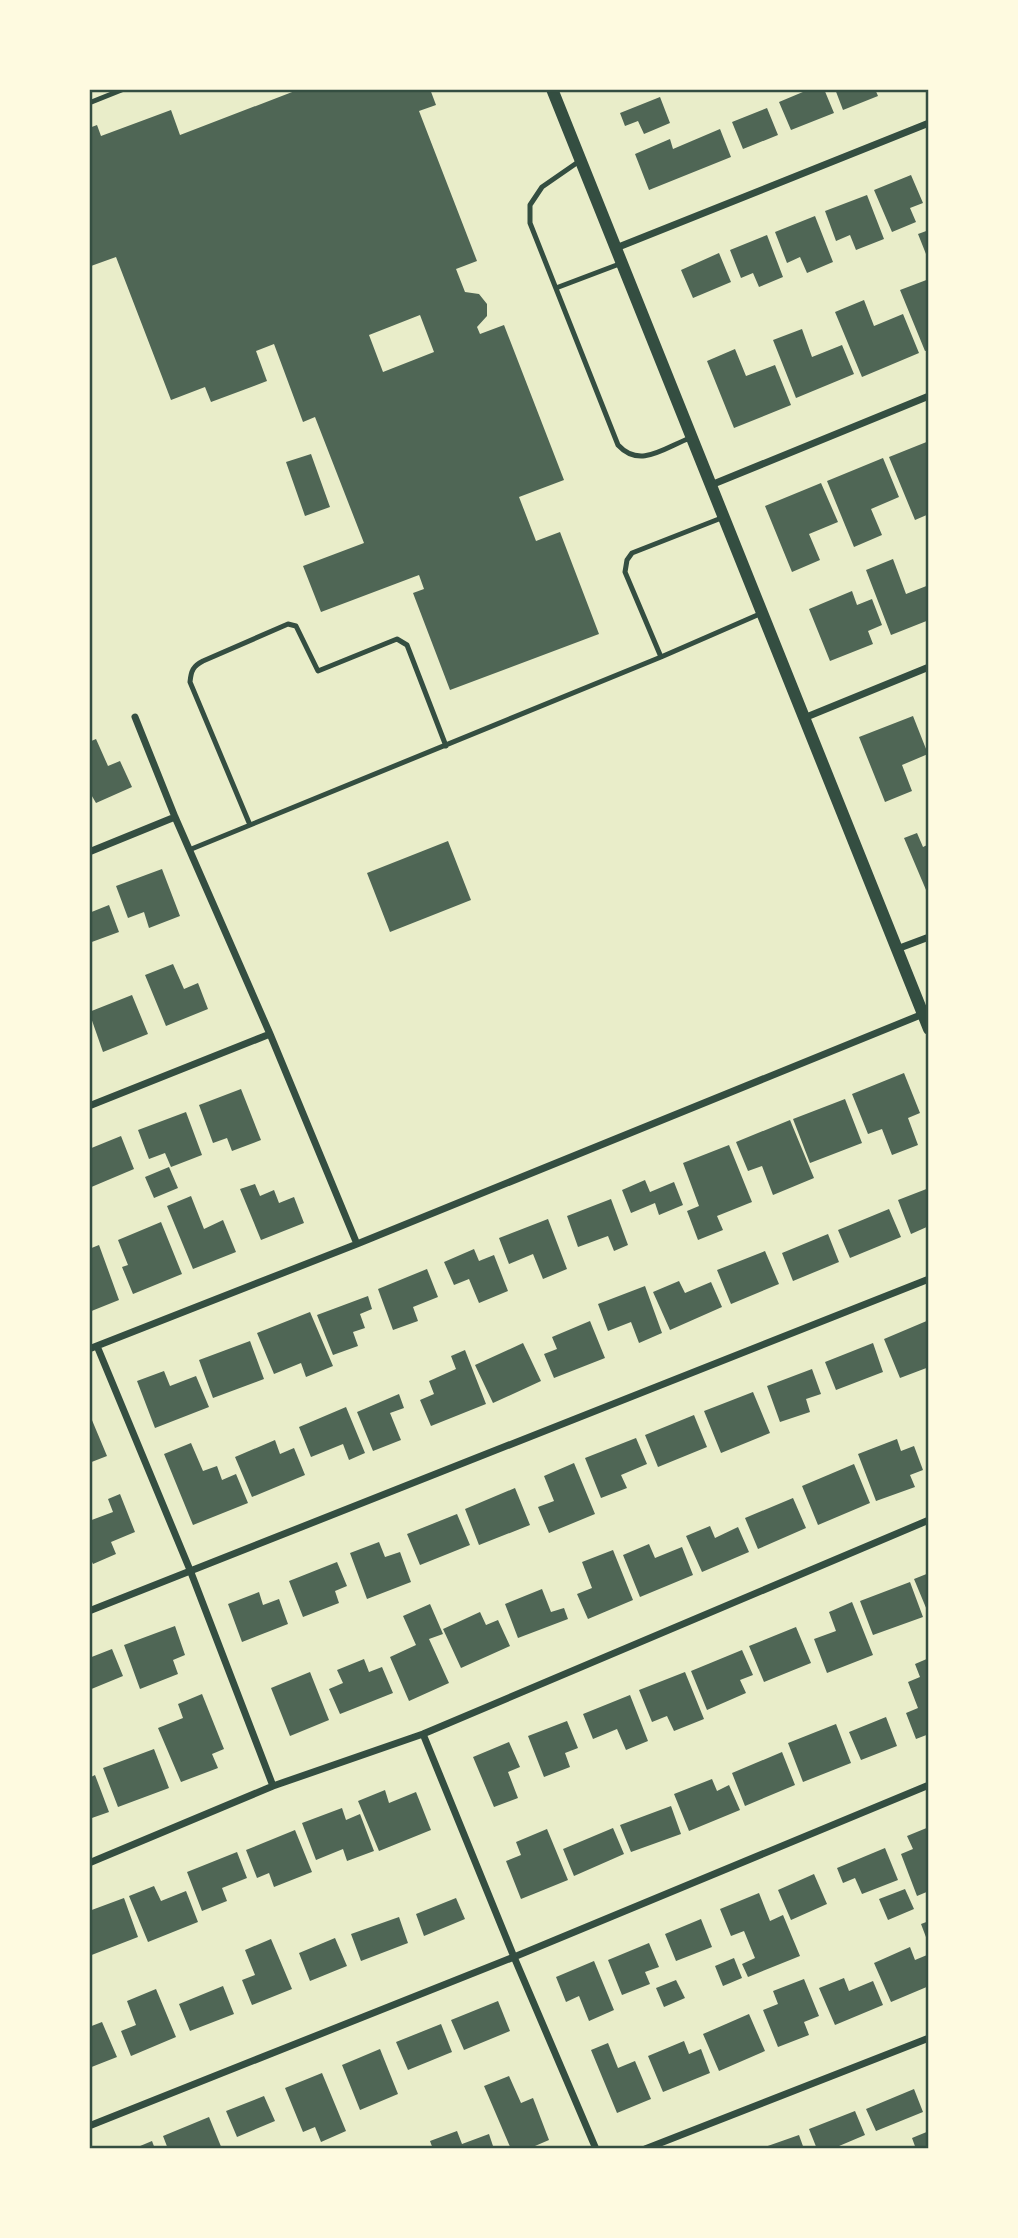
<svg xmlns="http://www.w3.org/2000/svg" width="1018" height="2238" font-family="'Playfair Display',serif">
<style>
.building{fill:#4f6655;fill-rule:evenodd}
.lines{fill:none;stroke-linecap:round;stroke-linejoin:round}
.service{stroke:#344e41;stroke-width:5}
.minor{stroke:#344e41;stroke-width:7}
.tertiary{stroke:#344e41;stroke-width:12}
.neatline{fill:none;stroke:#344e41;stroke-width:2.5}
</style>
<rect width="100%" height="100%" fill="#e9edc9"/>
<path class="building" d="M300,89H430L436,105L419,111L477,261L456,269L465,292L479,294L487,304V316L477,327L480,334L504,325L564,480L519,497L536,541L560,532L599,634L450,690L413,593L424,589L419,575L321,612L303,566L364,543L315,417L303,422L274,344L256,351L267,381L211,402L205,387L171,400L116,257L91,266L89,128L97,125L101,136L171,110L180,135ZM420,315L434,352L383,372L369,335Z
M810,89H824L834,113L791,130L779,102Z
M835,89H875L878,96L843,110Z
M660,97L670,123L644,134L638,121L625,126L620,113Z
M767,108L778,135L743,149L732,122Z
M720,129L731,157L649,190L635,154L670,139L673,149Z
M911,175L923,203L910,208L916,222L892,232L874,190Z
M867,195L884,239L856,250L850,235L836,241L825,211Z
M815,216L833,262L807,273L800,257L787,263L775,232Z
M929,230V253L926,254L918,234Z
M767,235L783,277L759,287L753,273L741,278L730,250Z
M719,253L731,282L693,298L681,270Z
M929,279V350L925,351L900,290Z
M864,300L874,326L903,314L919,353L862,377L835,312Z
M802,329L812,357L842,345L854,374L796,398L773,340Z
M735,349L746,376L775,365L791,405L734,428L707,361Z
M929,441V514L915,520L889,457Z
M311,454L330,507L305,516L286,462Z
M883,458L899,497L871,509L882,535L854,547L827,481Z
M821,483L838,522L809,534L820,560L792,572L765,506Z
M893,559L906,594L929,585V620L891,635L866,570Z
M852,591L857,605L872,599L882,625L868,631L873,644L830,661L809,609Z
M913,716L928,754L902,765L912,791L885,802L859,737Z
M96,739L108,766L120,761L132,787L96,803L89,791V742Z
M917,833L923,847L929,844V897L904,838Z
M448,841L471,900L390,932L367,873Z
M162,869L180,916L149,928L144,912L128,918L116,886Z
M109,905L119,932L89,943V913Z
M173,964L184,989L198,983L208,1009L166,1026L145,975Z
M132,995L148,1034L103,1052L89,1012Z
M904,1073L920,1113L908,1118L918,1145L892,1155L882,1129L868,1134L852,1094Z
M241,1089L261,1140L232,1151L227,1138L213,1143L199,1105Z
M845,1099L862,1143L810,1163L793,1119Z
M186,1112L202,1155L171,1167L165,1153L149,1159L138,1130Z
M790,1120L814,1178L773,1195L762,1166L748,1171L736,1142Z
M121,1136L134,1169L89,1188V1149Z
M729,1145L752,1202L717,1216L723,1230L698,1240L687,1211L699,1206L683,1163Z
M169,1167L178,1188L154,1198L145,1177Z
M645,1180L650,1192L674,1182L683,1205L659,1215L655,1203L631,1213L622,1190Z
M255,1184L260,1196L274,1190L279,1203L294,1197L304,1223L261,1240L240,1189Z
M929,1188V1226L911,1234L898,1200Z
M191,1196L204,1229L223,1220L236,1252L193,1269L167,1206Z
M611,1199L628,1245L614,1251L608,1236L578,1247L567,1216Z
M889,1209L901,1237L850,1258L838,1230Z
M548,1219L567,1269L543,1279L533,1254L509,1264L499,1238Z
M161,1222L182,1274L133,1294L122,1267L128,1265L118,1240Z
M828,1234L839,1262L793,1281L782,1253Z
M99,1245L119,1300L89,1312V1249Z
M474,1249L479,1261L494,1255L508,1291L479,1303L469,1279L454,1285L444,1262Z
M765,1251L779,1284L731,1304L717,1270Z
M427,1269L438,1297L413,1307L418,1321L393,1330L378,1289Z
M679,1281L685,1293L711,1282L722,1307L670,1330L653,1292Z
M645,1286L662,1333L639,1343L631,1322L608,1331L598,1304Z
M368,1296L372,1309L360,1314L365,1328L353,1332L358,1346L333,1355L317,1315Z
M310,1312L333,1366L306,1377L301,1363L274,1374L257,1333Z
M929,1320V1367L900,1378L884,1339Z
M590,1321L605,1358L554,1378L544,1354L557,1349L552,1337Z
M250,1341L264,1379L213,1398L199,1360Z
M523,1343L541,1381L493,1403L475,1365Z
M873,1343L883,1372L836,1390L825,1362Z
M465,1350L486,1404L431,1426L420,1400L434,1394L429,1381L456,1369L451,1356Z
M812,1369L821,1394L806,1399L810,1412L780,1422L767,1386Z
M164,1371L170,1386L196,1376L209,1407L155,1428L137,1381Z
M753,1392L770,1433L721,1453L704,1411Z
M399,1394L404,1408L390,1413L401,1440L373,1451L357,1412Z
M346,1407L365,1453L349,1460L343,1444L311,1457L299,1427Z
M89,1413L107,1456L89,1463Z
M694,1415L707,1447L658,1467L645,1435Z
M636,1438L647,1464L621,1475L627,1488L601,1498L585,1458Z
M897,1439L901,1451L914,1446L923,1470L910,1475L915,1487L876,1501L858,1454Z
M275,1440L280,1454L294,1448L305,1475L252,1497L235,1457Z
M191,1443L203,1471L217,1466L222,1480L236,1474L248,1503L193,1525L164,1454Z
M574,1463L595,1514L549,1533L538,1507L554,1501L544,1476Z
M854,1464L870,1503L818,1525L802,1486Z
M515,1488L530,1525L479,1545L465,1509Z
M120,1494L135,1532L111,1542L116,1554L93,1564L89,1556V1521L113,1512L108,1499Z
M793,1498L806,1528L758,1549L745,1518Z
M457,1514L470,1545L420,1565L407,1534Z
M710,1526L715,1538L738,1527L749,1552L702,1572L686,1536Z
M379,1542L385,1557L400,1552L411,1582L367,1599L350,1553Z
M649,1544L655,1558L682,1547L693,1575L640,1597L623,1555Z
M613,1550L633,1600L588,1619L577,1594L592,1588L582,1562Z
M337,1562L347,1586L335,1591L339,1603L303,1617L289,1581Z
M929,1573V1615L914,1579Z
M910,1582L923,1617L873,1635L860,1601Z
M542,1589L551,1612L564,1608L568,1619L518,1638L505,1604Z
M259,1592L263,1605L279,1599L288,1624L242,1642L228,1604Z
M852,1602L873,1655L827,1673L814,1639L836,1631L829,1612Z
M430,1604L443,1634L429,1639L449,1683L409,1701L390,1657L416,1645L403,1616Z
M480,1612L486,1625L498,1620L510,1646L461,1668L443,1629Z
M175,1626L185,1655L173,1660L178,1674L140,1689L124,1645Z
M796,1627L811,1663L764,1682L749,1646Z
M112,1649L123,1676L89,1690V1658Z
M742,1650L753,1675L740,1680L746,1693L707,1710L691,1671Z
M929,1658V1734L916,1739L906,1713L918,1708L908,1682L920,1677L915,1664Z
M364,1659L369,1672L382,1667L393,1693L340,1714L329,1689L343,1683L337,1670Z
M310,1672L329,1720L290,1736L271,1688Z
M685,1672L704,1719L674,1731L667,1716L652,1722L639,1690Z
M202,1694L224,1749L212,1754L218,1768L181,1782L158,1728L183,1718L178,1704Z
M630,1695L648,1741L626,1750L617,1729L593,1739L583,1714Z
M886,1717L897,1746L861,1760L849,1732Z
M567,1721L578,1748L565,1753L570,1767L544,1777L528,1736Z
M836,1724L851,1763L803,1782L788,1743Z
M509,1742L520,1767L508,1772L518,1798L494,1807L473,1757Z
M154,1749L169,1788L118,1807L103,1768Z
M782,1752L795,1785L745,1806L732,1773Z
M95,1775L109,1812L89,1819V1778Z
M712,1779L717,1791L729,1785L740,1810L689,1831L674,1794Z
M385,1790L389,1803L416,1792L431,1830L379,1851L358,1801Z
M671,1806L681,1834L631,1852L620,1825Z
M342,1808L346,1820L360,1814L374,1851L347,1861L343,1849L316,1860L302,1823Z
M929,1827V1891L917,1896L901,1854L913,1849L907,1836Z
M613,1828L624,1854L574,1876L563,1849Z
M547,1829L568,1880L521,1899L506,1861L521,1855L516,1842Z
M295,1830L312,1872L274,1887L269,1873L257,1878L246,1850Z
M885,1848L898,1880L862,1894L855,1878L843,1883L837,1868Z
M237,1852L247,1878L222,1888L227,1901L202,1911L187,1872Z
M814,1874L827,1904L791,1920L778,1890Z
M154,1886L161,1901L186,1891L198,1922L148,1942L129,1896Z
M905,1889L914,1909L888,1920L879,1899Z
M759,1893L770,1921L783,1915L800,1956L748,1977L742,1964L755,1958L744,1931L731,1936L720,1909Z
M124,1898L138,1937L89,1956V1911Z
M456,1898L465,1919L424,1936L416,1914Z
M399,1917L408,1943L361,1961L351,1934Z
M701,1919L712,1947L676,1961L665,1934Z
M929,1921V1945L921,1924Z
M335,1938L347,1966L310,1981L299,1953Z
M271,1939L292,1989L252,2005L242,1980L255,1975L245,1950Z
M649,1943L659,1967L645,1972L650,1984L622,1995L608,1960Z
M910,1947L915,1960L927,1955L929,1986L891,2002L874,1963Z
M734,1958L742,1978L723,1986L715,1966Z
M594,1961L614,2010L589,2021L579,1996L566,2002L556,1977Z
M844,1978L849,1991L873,1981L883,2005L835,2025L819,1988Z
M804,1979L819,2016L804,2022L809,2035L778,2047L763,2010L778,2004L773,1991Z
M676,1980L685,1998L664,2007L656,1988Z
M223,1986L234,2014L190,2031L179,2004Z
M156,1989L176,2037L131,2056L121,2031L136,2025L127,2001Z
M498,2001L510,2031L464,2050L451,2020Z
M749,2014L765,2051L719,2071L703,2034Z
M102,2022L117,2057L89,2068V2027Z
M441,2024L452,2052L408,2070L396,2042Z
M684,2041L689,2054L701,2049L710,2073L663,2092L648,2056Z
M608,2043L618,2068L635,2061L651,2099L617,2113L591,2050Z
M380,2049L398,2094L360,2110L342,2065Z
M322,2073L346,2131L321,2142L315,2127L303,2132L285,2088Z
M509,2076L521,2103L533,2098L549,2140L528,2149H511L484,2086Z
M914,2089L923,2112L876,2131L866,2109Z
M264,2096L275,2121L237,2137L226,2111Z
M855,2111L865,2135L832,2149H817L809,2129Z
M209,2117L222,2149H168L163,2136Z
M457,2131L462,2144L489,2134L494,2149H433L430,2141Z
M929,2131V2149H916L912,2138Z
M799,2135L804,2149H762V2148Z
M152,2141L155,2149H133Z"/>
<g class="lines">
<path class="service" d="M89,103L124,89
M581,160L542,187L530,205V223L618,445C640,469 664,448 690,438
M556,288L622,263
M724,517L632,553L627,560L625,572L661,657L762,613
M250,825L190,682C191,671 193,666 203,661L288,624L296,626L318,671L397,639L407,645L446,746
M189,850L661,657"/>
<path class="minor" d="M616,248L929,123
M711,485L929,396
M135,717L175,817L270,1034L357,1244
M804,718L929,667
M89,852L175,817
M897,949L929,937
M89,1106L270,1034
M97,1346L190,1570L273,1786
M89,1349L357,1244L923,1014
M89,1611L929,1279
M423,1734L514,1957L596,2149
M89,1863L273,1786L423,1734L929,1520
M89,2126L514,1957L929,1785
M645,2149L929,2038"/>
<path class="tertiary" d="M552,89L929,1029"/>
</g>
<rect width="1018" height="2238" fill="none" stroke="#fefae0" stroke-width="182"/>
<rect x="91" y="91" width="836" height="2056" class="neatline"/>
</svg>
